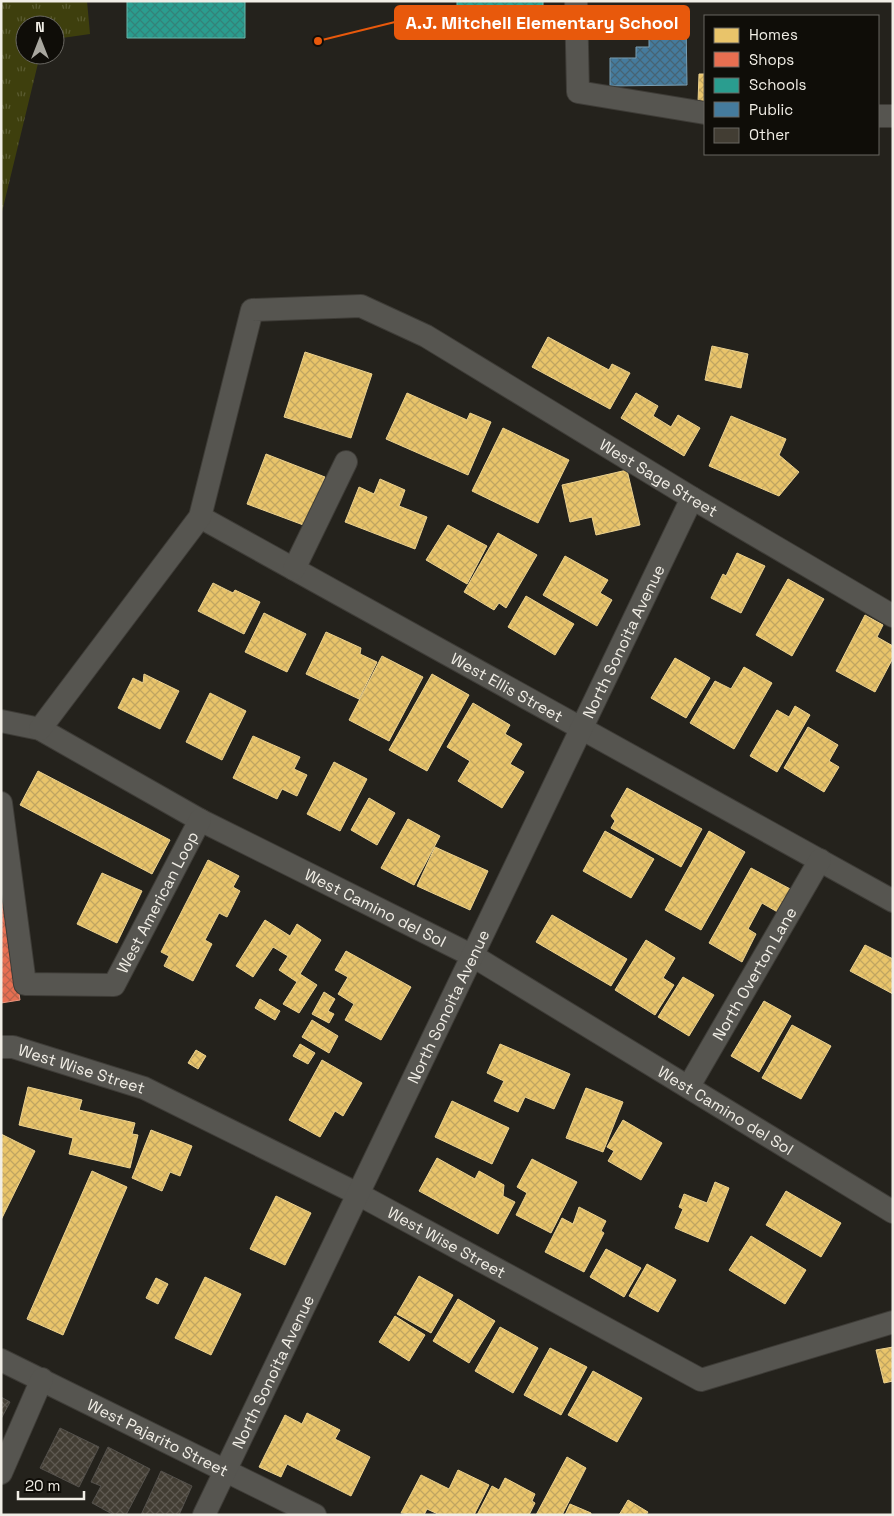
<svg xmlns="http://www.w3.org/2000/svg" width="894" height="1516" font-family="'Space Grotesk',sans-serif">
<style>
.grass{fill:url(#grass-tufts)}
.homes{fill:url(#homes-cross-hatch);stroke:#ebd18f}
.shops{fill:url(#shops-cross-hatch);stroke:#ea957e}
.schools{fill:url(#schools-cross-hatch);stroke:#66b5a9}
.public{fill:url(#public-cross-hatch);stroke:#799eb3}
.building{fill:url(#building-cross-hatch);stroke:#53504b}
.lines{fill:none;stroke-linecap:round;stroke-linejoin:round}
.minor-casing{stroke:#3e3c37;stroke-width:24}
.minor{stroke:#565550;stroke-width:22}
.labels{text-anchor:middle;stroke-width:5;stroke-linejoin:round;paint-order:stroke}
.street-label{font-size:16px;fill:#f1eee6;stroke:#0f0d08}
.leader{fill:none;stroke:#e8590c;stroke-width:2}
.callout-dot{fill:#e8590c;stroke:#0f0d08;stroke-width:2}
.callout{fill:#e8590c;stroke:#e8590c;stroke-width:2}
.callout-label{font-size:18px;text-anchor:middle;font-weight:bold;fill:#fff}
</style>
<defs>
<pattern id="grass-tufts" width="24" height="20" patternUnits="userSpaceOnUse" patternTransform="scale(1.25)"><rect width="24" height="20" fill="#3e3f0d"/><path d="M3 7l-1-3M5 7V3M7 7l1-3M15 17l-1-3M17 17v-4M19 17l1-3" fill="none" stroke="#5a5b30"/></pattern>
<pattern id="homes-cross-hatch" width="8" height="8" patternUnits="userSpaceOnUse" patternTransform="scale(1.25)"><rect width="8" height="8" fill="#e9c46a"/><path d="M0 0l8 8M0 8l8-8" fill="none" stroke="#c1a561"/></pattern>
<pattern id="shops-cross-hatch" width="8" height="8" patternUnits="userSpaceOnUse" patternTransform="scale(1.25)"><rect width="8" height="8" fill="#e76f51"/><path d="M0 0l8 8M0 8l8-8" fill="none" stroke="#b7634d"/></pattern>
<pattern id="schools-cross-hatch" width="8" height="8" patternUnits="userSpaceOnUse" patternTransform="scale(1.25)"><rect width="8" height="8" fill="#2a9d8f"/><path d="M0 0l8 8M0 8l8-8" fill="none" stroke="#338379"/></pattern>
<pattern id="public-cross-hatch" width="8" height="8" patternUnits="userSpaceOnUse" patternTransform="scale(1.25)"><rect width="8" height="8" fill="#457b9d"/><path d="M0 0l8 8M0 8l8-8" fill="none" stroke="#466475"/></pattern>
<pattern id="building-cross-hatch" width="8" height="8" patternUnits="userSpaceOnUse" patternTransform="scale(1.25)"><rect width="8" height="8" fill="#423d33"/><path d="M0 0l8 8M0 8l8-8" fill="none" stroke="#5e5951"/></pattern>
</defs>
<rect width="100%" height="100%" fill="#24221c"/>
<path class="grass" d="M1,1H87L90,34L55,39V25H25V55H40L1,216Z"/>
<path class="homes" d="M699,74H705V102H698Z
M548,337L609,370L612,364L630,373L610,409L532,367Z
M712,346L748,354L741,388L705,380Z
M305,352L372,374L351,438L284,417Z
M407,393L467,420L470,413L491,422L468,475L386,439Z
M636,393L658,406L653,416L671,427L678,415L700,428L684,456L621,418Z
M731,416L786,439L779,455L799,472L779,496L709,466Z
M503,428L569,460L538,523L472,491Z
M266,454L325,477L306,526L247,504Z
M627,470L640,525L596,535L592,517L570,522L562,485Z
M380,479L405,490L399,506L427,517L415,549L345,522L359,487L374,494Z
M448,525L487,546L467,584L426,560Z
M498,533L537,555L506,608L499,603L494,610L464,592Z
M737,553L765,566L741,613L711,598L723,574L726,576Z
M565,556L608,580L600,593L612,600L597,626L543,595Z
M788,579L824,599L792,656L756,635Z
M213,583L233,593L235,590L260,602L244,634L198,611Z
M526,596L574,624L555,655L508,627Z
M264,613L306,634L287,672L245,652Z
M865,615L883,625L877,637L893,646V658L875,692L836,671Z
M326,632L361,648L360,654L377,662L359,699L306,674Z
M382,656L423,677L389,741L349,720Z
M675,658L710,678L686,718L651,698Z
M744,667L772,683L734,749L690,723L715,681L731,689Z
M144,674L179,691L160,729L118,708L133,678L143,683Z
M432,674L469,695L427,771L389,750Z
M210,693L246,711L222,760L186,742Z
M473,703L510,725L505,734L522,744L510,764L524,772L502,808L458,781L470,761L447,747Z
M795,706L810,715L777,772L750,756L777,710L789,717Z
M808,727L838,745L829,761L839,767L824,792L784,768Z
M253,736L300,757L294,769L307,775L297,796L282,789L277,799L233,778Z
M334,762L367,779L340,831L307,814Z
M38,771L170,840L152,874L20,805Z
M627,788L702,829L681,867L611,828L615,821L611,816Z
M369,798L395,813L377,845L351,830Z
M408,819L440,836L414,885L381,868Z
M605,831L654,859L631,898L583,871Z
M709,831L745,852L701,930L665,910Z
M435,847L488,871L470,910L417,886Z
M208,860L239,876L233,887L240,891L227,917L219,913L205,940L212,944L193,981L164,966L169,956L161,952Z
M751,868L794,891L781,914L762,903L748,929L756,934L742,962L709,943Z
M102,873L142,891L117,943L77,924Z
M552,915L627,959L611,986L536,942Z
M265,920L290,936L297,924L321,940L300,974L317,985L299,1013L283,1004L297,982L279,970L288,956L273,947L253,977L236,966Z
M646,940L675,958L663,978L674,985L655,1015L615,990Z
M865,945L893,959V994L850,971Z
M346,951L411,987L381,1040L345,1020L354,1004L338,994L348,977L335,970Z
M683,977L714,995L689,1036L658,1017Z
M324,992L335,999L328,1011L334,1014L329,1023L312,1014Z
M260,999L280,1011L275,1020L255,1008Z
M764,1001L791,1016L759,1072L731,1056Z
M312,1020L338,1036L329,1053L302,1037Z
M792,1025L831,1046L801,1099L762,1078Z
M300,1044L315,1053L308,1064L293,1056Z
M500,1044L570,1074L554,1109L525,1097L518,1112L494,1101L504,1081L487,1073Z
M196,1050L206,1056L198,1069L188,1063Z
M322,1060L362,1083L343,1116L335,1111L320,1137L289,1120Z
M28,1087L82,1100L79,1110L135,1123L132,1134L138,1135L130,1168L69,1154L73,1138L19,1125Z
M586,1088L623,1102L603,1152L566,1138Z
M452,1101L509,1128L492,1164L435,1137Z
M623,1120L662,1143L641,1180L608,1161L614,1151L607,1147Z
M151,1130L192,1146L180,1176L170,1172L162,1191L132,1178Z
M1,1134L35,1151L1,1220Z
M437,1158L475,1179L479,1171L504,1185L503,1196L515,1202L498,1234L419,1191Z
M532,1159L577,1182L551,1233L516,1215L527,1193L517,1187Z
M92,1171L127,1187L63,1335L27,1319Z
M715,1182L729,1188L708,1242L675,1228L683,1209L679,1207L684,1194L707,1203Z
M786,1191L841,1223L821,1257L766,1225Z
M276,1196L311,1213L285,1265L250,1249Z
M579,1207L606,1221L601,1231L604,1233L584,1272L545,1252L562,1218L573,1224Z
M751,1236L806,1270L785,1304L729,1270Z
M606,1249L641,1268L624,1297L590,1277Z
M647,1264L676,1280L658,1312L629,1296Z
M419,1276L453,1295L431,1333L397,1314Z
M205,1277L241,1294L211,1355L175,1338Z
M156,1278L168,1284L158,1304L146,1298Z
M458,1299L495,1321L469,1363L433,1341Z
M395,1316L425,1335L409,1361L379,1342Z
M500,1327L538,1348L513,1393L475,1371Z
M893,1347V1381L884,1383L876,1350Z
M550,1348L587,1367L561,1415L524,1395Z
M593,1371L642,1398L617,1442L568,1415Z
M307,1413L340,1430L335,1439L370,1457L351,1496L287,1464L281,1477L259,1467L285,1415L302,1424Z
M567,1457L586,1468L562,1515H536Z
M458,1470L489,1485L474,1515H440L427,1509L424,1515L401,1513L421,1475L449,1489Z
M505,1478L535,1494L532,1501L535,1503L529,1515H477L492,1486L499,1490Z
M628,1500L648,1512L646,1515H619Z
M570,1504L591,1513V1515H565Z"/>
<path class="shops" d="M1,874L20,1000L1,1003Z"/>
<path class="schools" d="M127,1H245V38H127Z
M457,1H543V13L457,16Z"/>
<path class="public" d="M649,20H686L687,85L610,86V58H636V47H649Z"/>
<path class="building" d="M1,1397L10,1402L1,1419Z
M60,1428L99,1447L79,1487L40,1468Z
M108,1447L150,1469L126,1515H114L92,1503L101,1486L91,1482Z
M161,1471L192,1486L179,1515H141Z"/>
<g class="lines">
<defs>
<g id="minor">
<path d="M576,1L578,92L705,113"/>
<path d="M878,116H893"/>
<path id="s1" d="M200,517L893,901"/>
<path d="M294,569L346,462"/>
<path id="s2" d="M1,721L40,729L200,820L473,956L893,1212"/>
<path id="s3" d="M40,729L200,517L252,310L361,306L426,336L692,498L893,616"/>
<path id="s4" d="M1,803L25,984L114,985L200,820"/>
<path id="s5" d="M1,1047H13L144,1088L358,1194L701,1380L893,1322"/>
<path id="s6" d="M689,1086L820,860"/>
<path id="s7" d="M1,1360L315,1515"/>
<path d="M1,1473L42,1379"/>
<path id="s8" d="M204,1515L692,498"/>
</g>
</defs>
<use href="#minor" class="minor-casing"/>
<use href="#minor" class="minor"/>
</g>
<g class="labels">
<g class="street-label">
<text dy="6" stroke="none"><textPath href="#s3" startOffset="932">West Sage Street</textPath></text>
<text dy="6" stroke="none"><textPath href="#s8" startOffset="969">North Sonoita Avenue</textPath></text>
<text dy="6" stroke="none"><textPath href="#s1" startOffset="351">West Ellis Street</textPath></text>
<text dy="6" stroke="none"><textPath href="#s4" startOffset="365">West American Loop</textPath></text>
<text dy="6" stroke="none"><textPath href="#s2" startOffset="420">West Camino del Sol</textPath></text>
<text dy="6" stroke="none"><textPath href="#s6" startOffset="130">North Overton Lane</textPath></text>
<text dy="6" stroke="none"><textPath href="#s8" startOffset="564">North Sonoita Avenue</textPath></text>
<text dy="6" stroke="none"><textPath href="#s5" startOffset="84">West Wise Street</textPath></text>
<text dy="6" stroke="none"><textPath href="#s2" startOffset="825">West Camino del Sol</textPath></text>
<text dy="6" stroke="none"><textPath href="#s5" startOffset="489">West Wise Street</textPath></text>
<text dy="6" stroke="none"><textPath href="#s8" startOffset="159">North Sonoita Avenue</textPath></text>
<text dy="6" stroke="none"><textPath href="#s7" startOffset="175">West Pajarito Street</textPath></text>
</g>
</g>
<path class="leader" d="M318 41L395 22"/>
<circle class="callout-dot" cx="318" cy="41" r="5"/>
<rect class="callout" x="395" y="6" width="294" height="33" rx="5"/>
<g class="callout-label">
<text x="542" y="29">A.J. Mitchell Elementary School</text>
</g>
<rect width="894" height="1516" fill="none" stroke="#f1eee6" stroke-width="5"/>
<rect x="704" y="15" width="175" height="140" fill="#0f0d08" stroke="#696761"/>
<rect x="714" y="28" width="25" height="15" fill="#e9c46a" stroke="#696761"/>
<text x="749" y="40" font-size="15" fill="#f1eee6">Homes</text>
<rect x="714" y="52" width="25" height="15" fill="#e76f51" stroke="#696761"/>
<text x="749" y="65" font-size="15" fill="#f1eee6">Shops</text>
<rect x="714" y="78" width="25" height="15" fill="#2a9d8f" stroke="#696761"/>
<text x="749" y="90" font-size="15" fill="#f1eee6">Schools</text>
<rect x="714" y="102" width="25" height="15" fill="#457b9d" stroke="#696761"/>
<text x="749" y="115" font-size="15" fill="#f1eee6">Public</text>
<rect x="714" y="128" width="25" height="15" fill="#423d33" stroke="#696761"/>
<text x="749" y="140" font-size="15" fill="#f1eee6">Other</text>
<g transform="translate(40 40)"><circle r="24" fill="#0f0d08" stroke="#696761"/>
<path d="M0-4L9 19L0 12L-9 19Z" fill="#a9a79f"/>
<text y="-8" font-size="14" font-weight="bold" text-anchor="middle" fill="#f1eee6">N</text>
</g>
<path d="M18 1491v8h66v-8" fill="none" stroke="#f1eee6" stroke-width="2.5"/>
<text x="25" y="1491" font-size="15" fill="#f1eee6" stroke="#0f0d08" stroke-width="4" paint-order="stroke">20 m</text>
</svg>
